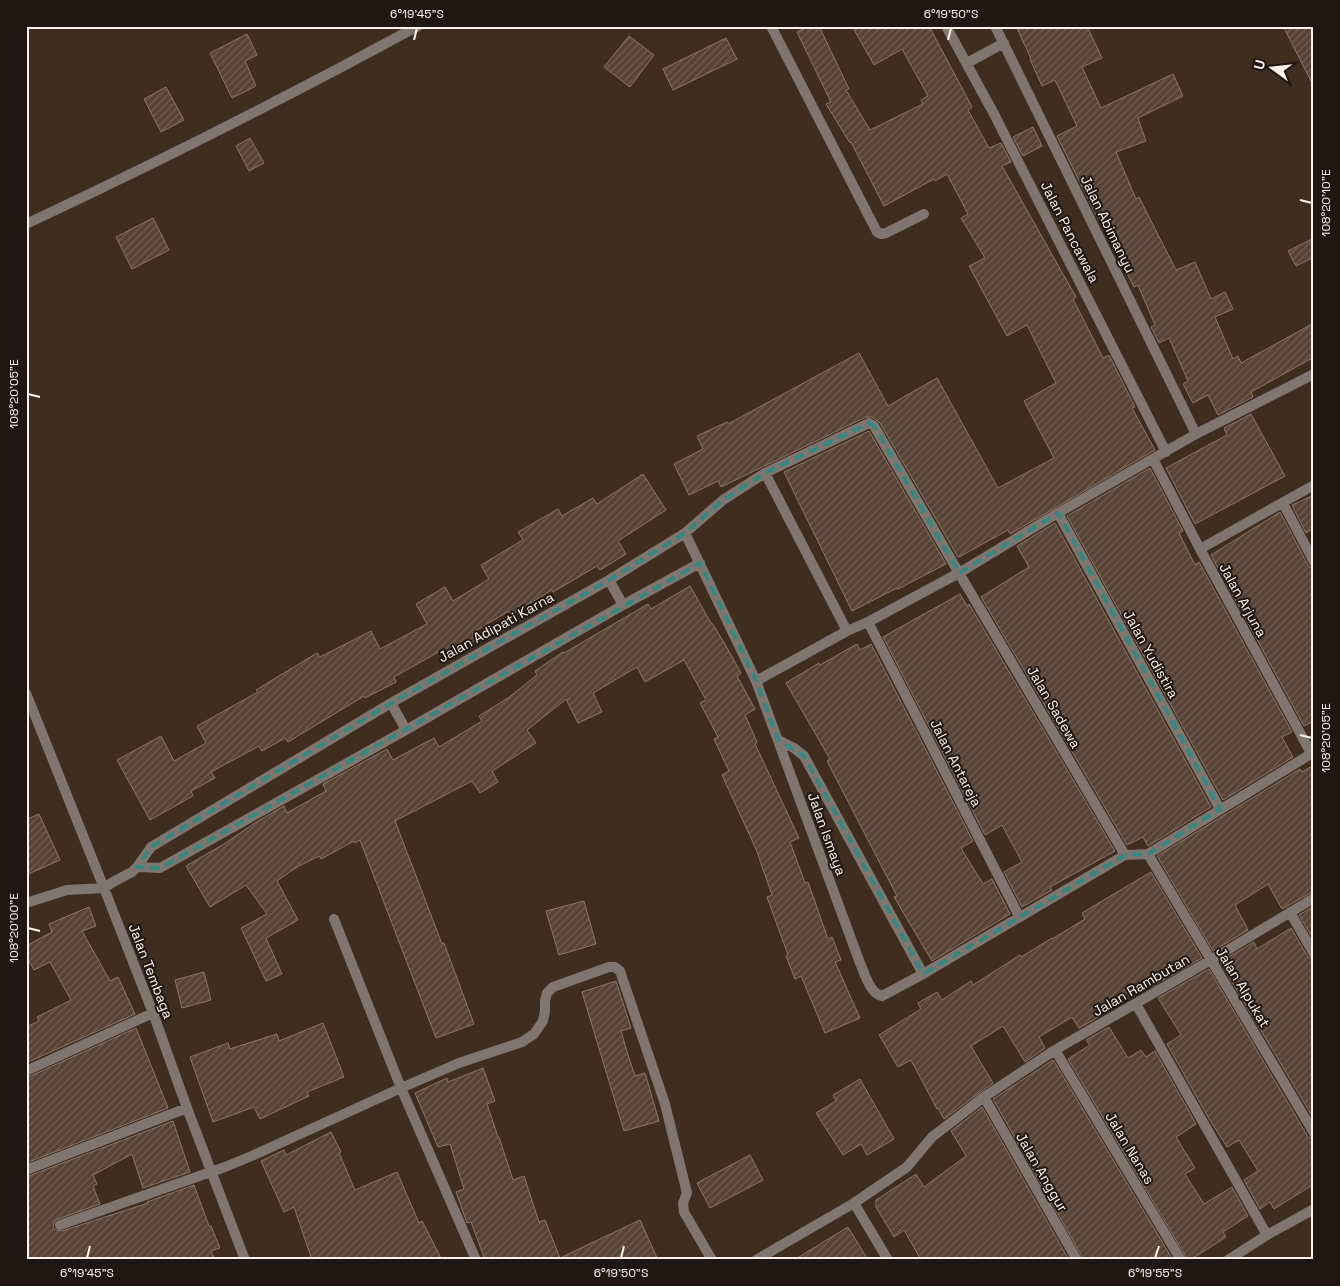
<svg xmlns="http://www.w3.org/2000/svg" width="1340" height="1286" font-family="'Space Grotesk',sans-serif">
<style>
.building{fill:url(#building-hatch);stroke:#8d7769}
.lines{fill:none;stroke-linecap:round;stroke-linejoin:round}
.minor{stroke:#80766f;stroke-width:10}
.marked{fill:none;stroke:#338981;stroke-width:4;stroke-dasharray:10 6;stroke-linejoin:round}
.ticks{fill:none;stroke:#fef2ea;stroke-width:2}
.labels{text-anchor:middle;stroke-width:4;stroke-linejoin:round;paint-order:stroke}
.street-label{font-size:14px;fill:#fef2ea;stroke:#201712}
.neatline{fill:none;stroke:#fef2ea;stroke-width:2}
.ticks-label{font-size:12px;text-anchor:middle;fill:#fef2ea}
</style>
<defs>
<pattern id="building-hatch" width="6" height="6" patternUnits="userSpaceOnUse" patternTransform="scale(1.25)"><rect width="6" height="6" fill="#574336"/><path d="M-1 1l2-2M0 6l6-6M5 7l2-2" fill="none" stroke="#705f53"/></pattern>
</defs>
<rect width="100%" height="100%" fill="#3f2d20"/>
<path class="building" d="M809,26H819L849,89L846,90L870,130L923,104L921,100L928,96L902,49L874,65L852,26H929L972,107L968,110L989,148L1001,143L1011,162L1002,166L1076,297L1073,299L1103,358L1109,355L1135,407L1132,408L1155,450L1010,534L1008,530L959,557H958L880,423L872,417H866L721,487L718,481L689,495L674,464L703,449L697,436L727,422L728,424L859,353L888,406L937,378L998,488L1054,458L1024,401L1056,383L1027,325L1007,336L969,266L985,258L961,218L968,214L947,174L935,181L934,179L884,206L851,142L850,143L826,104L831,102L797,32Z
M1016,26H1087L1102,58L1082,67L1101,108L1173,74L1183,96L1138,118L1146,141L1116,152L1136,199L1139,197L1176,270L1195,262L1211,299L1225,292L1233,309L1215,317L1233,359L1238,356L1241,363L1314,323V357L1251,392L1253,397L1218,415L1208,395L1193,403L1183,384L1188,381L1169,338L1159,343L1151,327L1155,325L1138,285L1134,287L1097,214L1096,215L1057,136L1077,126L1055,80L1042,86L1030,59H1031Z
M1283,26H1314V87Z
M247,34L257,55L245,61L256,86L232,98L210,53Z
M629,36L654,55L630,87L604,67Z
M726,38L737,59L673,90L663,69Z
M166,87L184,120L161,132L144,99Z
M1033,127L1042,146L1023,156L1013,137Z
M250,138L264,163L249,171L236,146Z
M153,218L169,250L132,269L116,237Z
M1314,238V257L1296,266L1288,251Z
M1251,414L1285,476L1195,524L1166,468L1227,435L1224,428Z
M869,431L946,564L898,589L897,588L852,611L784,472Z
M1150,468L1183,531L1179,533L1195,565L1199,562L1292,732L1282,737L1293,757L1223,800L1067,516Z
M643,474L666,510L618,541L626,554L600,570L597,566L553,592L552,590L511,615L509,611L472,633L476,640L447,658L442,650L394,677L396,682L365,698L364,696L288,742L285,738L262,751L259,746L211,772L215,778L191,791L193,796L150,820L117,760L161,736L174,761L206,743L197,726L258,692L256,690L317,653L320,657L371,631L380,649L427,624L416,604L445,587L453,601L489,579L481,565L523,540L518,532L558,509L562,516L593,498L597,504Z
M1314,495V528L1306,533L1292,505Z
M1280,512L1308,565L1314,571V721L1304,726L1211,555Z
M1055,523L1211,807L1148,846L1143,837L1127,845L981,597L1029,567L1017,546Z
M690,586L711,623H712L726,646L741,673L737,676L755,709L745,715L757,742L755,744L799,838L790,842L805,883L808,882L828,939L832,937L841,960L835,962L860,1018L825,1033L801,976L795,979L786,956L788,955L767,897L772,895L756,849L722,775L729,771L714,739L718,737L700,703L706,700L684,660L645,682L637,667L593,693L602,712L578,723L566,699L527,730L536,743L492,771L498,782L480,793L472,781L395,821L442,944L444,943L474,1024L436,1038L360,840L355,843L354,841L321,859L319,856L297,867L277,881L298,920L266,938L282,974L266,981L241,928L267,914L246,885L210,907L186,866L224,844L255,823L284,806L287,813L326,791L323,784L387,749L393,760L434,738L439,747L482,721L479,716L508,698L537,675L535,671L563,652L564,653L648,604L651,609Z
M960,594L967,606L969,604L1115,851L1050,887L1052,890L1022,907L1004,872L1022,862L1002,825L985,835L883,637Z
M857,644L860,650L871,644L973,841L961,848L983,884L992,879L1010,914L932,961L894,897L897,896L827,761L830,759L786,683L819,663L820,665Z
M1314,765V891L1282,909L1268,884L1235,905L1248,930L1213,951L1157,856L1300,769L1302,772Z
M39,814L60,860L26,875V820Z
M1151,872L1202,958L1151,987L1147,980L1100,1010L1102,1015L1079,1028L1072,1017L1039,1037L1045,1048L1025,1062L1003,1026L971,1046L993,1083L944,1119L938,1108L937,1109L911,1060L898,1067L879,1035L921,1009L918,1003L937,992L942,1000L971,981L973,985L1020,955L1021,957L1052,938V939L1085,919L1082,913Z
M584,901L596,944L559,955L546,911Z
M1314,906V940L1299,915Z
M89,907L96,926L82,931L110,981L118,977L135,1014L26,1063V1027L39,1021L37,1017L71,1000L50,962L34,970L26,956V946L52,932L49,924Z
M1291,928L1308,957L1314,961V1119L1220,962L1254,942L1257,949Z
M1209,969L1308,1137L1314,1140V1184L1274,1209L1270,1202L1260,1209L1244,1180L1258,1171L1239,1140L1227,1147L1208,1117L1167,1044L1181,1035L1158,998Z
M204,972L211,1000L182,1008L175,980Z
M616,981L631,1028L621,1031L627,1052L635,1076L645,1073L659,1121L624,1131L582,992Z
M323,1023L344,1077L307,1092L309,1096L260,1119L254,1107L213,1122L190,1057L228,1043L230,1049L277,1034L279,1041Z
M1109,1027L1128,1058L1141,1050L1146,1057L1155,1051L1196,1124L1176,1137L1195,1168L1185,1174L1204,1204L1232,1187L1248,1216L1223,1232L1226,1237L1190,1260H1188L1068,1059L1090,1045L1086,1040Z
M136,1028L168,1108L26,1163V1078Z
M1053,1060L1057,1066L1173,1260H1084L993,1099Z
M483,1068L495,1101L487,1104L498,1137H499L513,1180L524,1176L539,1222L545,1220L560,1258L640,1220L658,1260H485L471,1222L467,1223L456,1192L464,1189L450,1144L438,1147L415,1093L447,1078L448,1082Z
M860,1079L894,1139L867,1155L861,1144L843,1155L816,1113L836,1101L833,1095Z
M982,1107L1069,1260H921L904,1230L894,1237L876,1207V1200L916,1174L924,1187L966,1156L951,1131Z
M173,1121L190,1172L143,1188L132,1154L93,1175L97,1184L93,1186L100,1204L58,1219L55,1221L53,1227L56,1230L62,1231L148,1203L147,1202L194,1185L209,1226H211L220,1248L211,1251L215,1260H26V1177Z
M331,1132L341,1152L339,1153L355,1190L397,1172L419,1223L422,1221L442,1260H312L294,1207L284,1212L261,1161L284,1150L286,1155Z
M750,1155L763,1180L710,1208L697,1183Z
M848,1227L868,1260H794Z"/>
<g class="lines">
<path class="minor" d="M771,26L877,232L881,234L886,233L924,214
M946,26L994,114L1166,452
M995,26L1196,434
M967,63L1004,43
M26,224C159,162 289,96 418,26
M1153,459L1200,549L1311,753
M765,473L847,631
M1283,503L1314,562
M1058,513L1220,809
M685,533L756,681L847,631L868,622L959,573L1058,513L1196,434L1314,374
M1200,549L1314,485
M609,580L623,605
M868,622L1019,916
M756,681L860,963C865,974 870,994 882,996L923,974L1125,855L1148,854L1314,752
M26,693L104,888L153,1013L187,1108L245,1260
M391,703L406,730
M778,740L794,748L804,756L923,974
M1148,854L1314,1133
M137,867L160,868L406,730L623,605L700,563
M26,903L67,890L104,888L113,882L132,872L137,867L151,847L391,703L609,580L685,533L723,500L765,473L869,423L874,426L959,573L1125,855
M1290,912L1314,954
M1136,1004L1267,1235
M1055,1050L1181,1260
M26,1071L153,1013
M984,1097L1077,1260
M26,1170L114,1136L187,1108
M854,1203L888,1260
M60,1225L225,1167L254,1155L401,1088L334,919
M476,1260L401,1088L459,1063L522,1042L534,1034L543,1021L545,1011V1001L547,993L553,987L609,967H615L620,971L665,1104L687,1193L683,1203L684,1212L712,1260
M756,1260L854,1203L907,1167L932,1137L984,1097L1055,1050L1211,960L1314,898
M1228,1260L1267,1235L1314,1209"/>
</g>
<path class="marked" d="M869,423L874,426L959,573L1058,513L1220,809L1148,854L1125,855L923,974L804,756L778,740L756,681L700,563L160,868L137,867L151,847L391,703L609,580L685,533L723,500L765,473Z"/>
<path class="ticks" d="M414,40L417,28M948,40L951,28M1300,200L1312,203M28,394L40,397M1300,735L1312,738M28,928L40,931M87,1258L90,1246M621,1258L624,1246M1155,1258L1159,1246"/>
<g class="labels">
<g class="street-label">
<text transform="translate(1108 224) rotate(64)" y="5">Jalan Abimanyu</text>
<text transform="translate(1070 232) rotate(63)" y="5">Jalan Pancawala</text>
<text transform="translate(1243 600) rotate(61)" y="5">Jalan Arjuna</text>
<text transform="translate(496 627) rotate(-29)" y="5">Jalan Adipati Karna</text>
<text transform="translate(1151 654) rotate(61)" y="5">Jalan Yudistira</text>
<text transform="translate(1054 707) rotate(60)" y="5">Jalan Sadewa</text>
<text transform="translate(956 763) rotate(63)" y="5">Jalan Antareja</text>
<text transform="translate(827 834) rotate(70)" y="5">Jalan Ismaya</text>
<text transform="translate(151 971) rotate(69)" y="5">Jalan Tembaga</text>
<text transform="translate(1141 985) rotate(-30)" y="5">Jalan Rambutan</text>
<text transform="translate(1243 987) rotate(59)" y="5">Jalan Alpukat</text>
<text transform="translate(1130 1148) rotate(59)" y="5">Jalan Nanas</text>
<text transform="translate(1042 1172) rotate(60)" y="5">Jalan Anggur</text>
</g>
</g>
<rect width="1340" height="1286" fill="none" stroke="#201712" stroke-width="55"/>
<g transform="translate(1272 68) rotate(285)" stroke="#201712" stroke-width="4" paint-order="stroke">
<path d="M0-4L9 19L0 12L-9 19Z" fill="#fef2ea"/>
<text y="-8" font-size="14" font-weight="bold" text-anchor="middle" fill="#fef2ea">U</text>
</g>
<rect x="28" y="28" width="1284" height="1230" class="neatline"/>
<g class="ticks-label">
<text x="417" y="18">6°19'45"S</text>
<text x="951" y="18">6°19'50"S</text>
<text transform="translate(1326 203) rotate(-90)" y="4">108°20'10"E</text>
<text transform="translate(14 394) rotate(-90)" y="4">108°20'05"E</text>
<text transform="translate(1326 738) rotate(-90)" y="4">108°20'05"E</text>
<text transform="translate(14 928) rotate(-90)" y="4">108°20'00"E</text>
<text x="87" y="1277">6°19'45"S</text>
<text x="621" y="1277">6°19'50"S</text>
<text x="1155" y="1277">6°19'55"S</text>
</g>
</svg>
